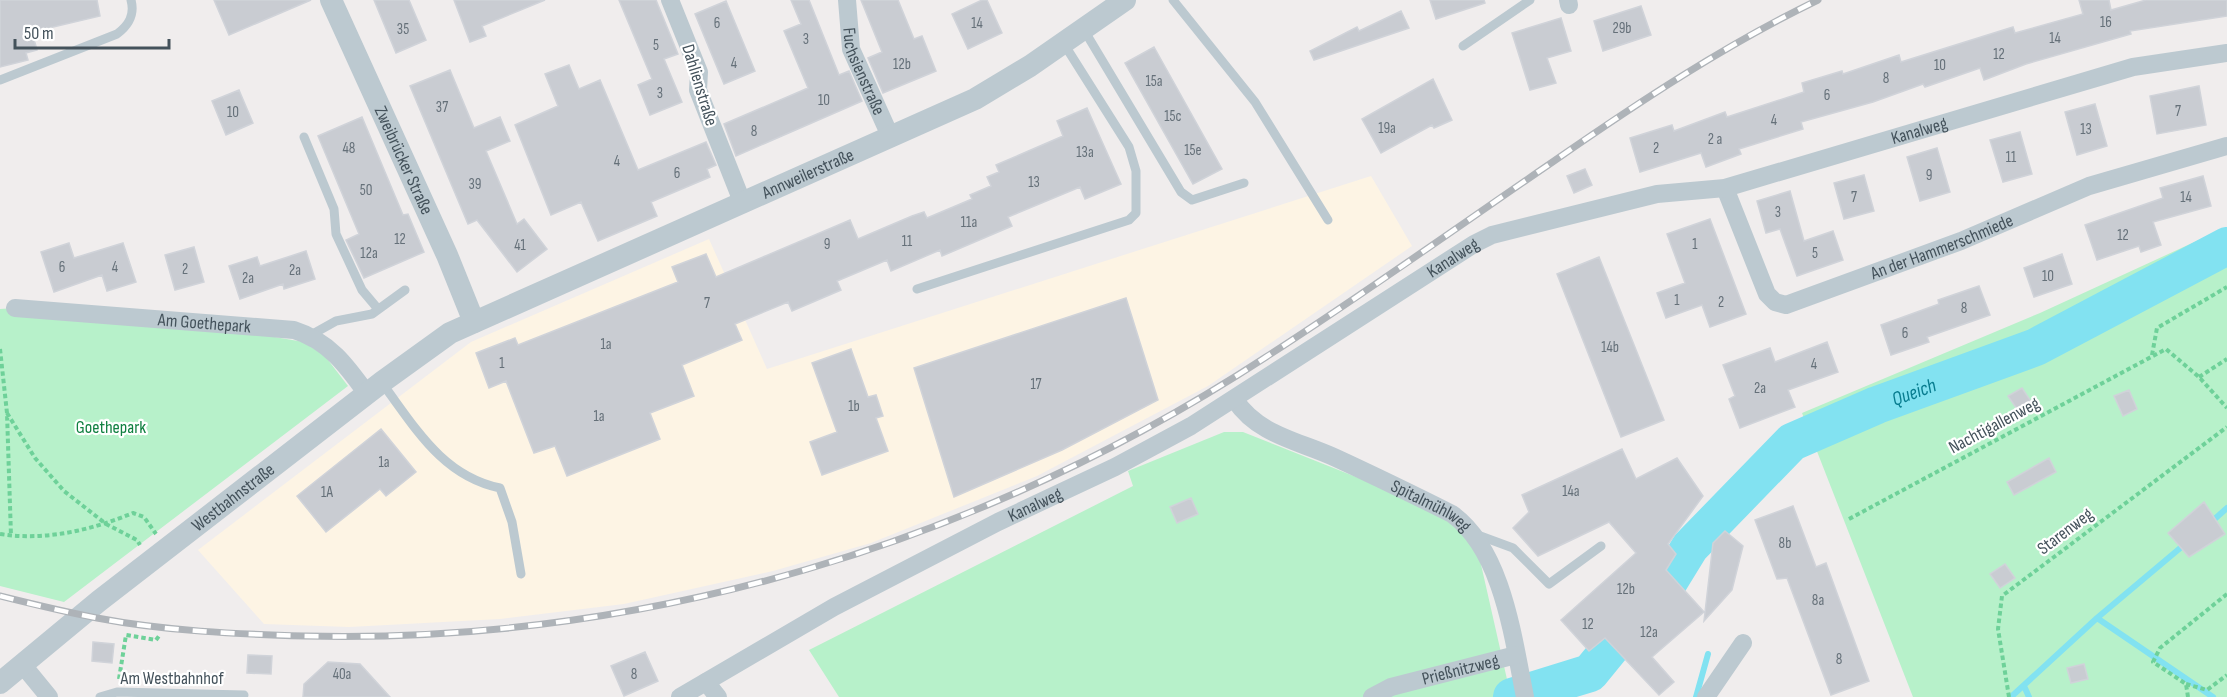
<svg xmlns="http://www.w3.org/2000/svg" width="2227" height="697" font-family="'Sofia Sans Condensed',sans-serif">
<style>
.commercial{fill:#fdf4e4}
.green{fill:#b7f1ca}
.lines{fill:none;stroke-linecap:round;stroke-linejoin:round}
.stream{stroke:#82e2f1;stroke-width:6}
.river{stroke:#82e2f1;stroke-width:38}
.building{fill:#c9ccd2;stroke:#d0d3d9;stroke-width:1.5}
.path{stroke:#6ed199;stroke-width:4;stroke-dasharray:4.5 3;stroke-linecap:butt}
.service{stroke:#bcc9d0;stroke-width:9}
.minor{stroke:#bcc9d0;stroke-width:18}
.tertiary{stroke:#bcc9d0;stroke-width:22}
.rail-casing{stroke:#aeb3b8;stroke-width:7}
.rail{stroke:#fff;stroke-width:4.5;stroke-dasharray:14;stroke-linecap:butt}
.labels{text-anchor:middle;stroke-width:4.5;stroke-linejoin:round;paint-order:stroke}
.number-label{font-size:15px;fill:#657079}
.street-label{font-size:18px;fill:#44525b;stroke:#fff}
.park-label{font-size:18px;fill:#118041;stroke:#fff}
.water-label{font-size:20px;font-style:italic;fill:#077c8f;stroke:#fff}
</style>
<rect width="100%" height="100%" fill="#f0eded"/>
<path class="commercial" d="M1371,176L1412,246L1208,386L1037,476L871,543L773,571L624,604L500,619L349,627L264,624L198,550L471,342L709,239L767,369Z"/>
<path class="green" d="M2227,227V697H1913L1802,413L2040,313Z
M15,308L191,323L304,342L325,356L348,386L64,602L0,586V309Z
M1224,432H1243L1404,496L1462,525L1480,560L1511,697H839L809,650L1133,486L1128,471Z"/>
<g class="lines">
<path class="stream" d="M2209,524L2227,508
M2097,618L2185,544
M2024,686L2029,697
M1696,697L1708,654
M2011,697L2097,618L2213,697"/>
<g class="river">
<path id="s1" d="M1655,604L1690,547L1792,442L1877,405L2036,347L2227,246"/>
<path d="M1512,697L1590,673L1621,635"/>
</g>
</g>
<path class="building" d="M0,0H97L100,16L32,32L37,50L26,53L28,60L0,67Z
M214,0H311L229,35Z
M374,0H409L426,40L396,53Z
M454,0H545L482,26L486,36L470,42Z
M619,0H656L678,54L664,59L682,102L650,115L638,85L652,79Z
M791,0H809L839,75L849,71L862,101L736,156L724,124L808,88L784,31L801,24Z
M861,0H898L914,39L922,36L936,71L883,93L868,58L882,52Z
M982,0H987L1002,33L968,49L952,14Z
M1430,0H1484L1485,3L1436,19Z
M2079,0H2109L2111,10L2146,0H2227V16L2130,31L2131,34L2026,64L1984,80L1980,68L1925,87L1923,84L1873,102L1801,122L1803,129L1739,149L1741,154L1706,167L1701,153L1640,172L1630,138L1672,125L1674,131L1725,112L1727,117L1804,92L1802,83L1842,71L1843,74L1899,55L1901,62L2013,27L2015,33L2083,14Z
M726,1L755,71L724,84L695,14Z
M1641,6L1651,35L1603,51L1594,21Z
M1401,11L1409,28L1314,60L1310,51L1357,27L1359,31Z
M1561,18L1571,51L1547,58L1556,83L1530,90L1512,33Z
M1154,47L1222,169L1193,184L1125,63Z
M569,65L579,89L600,80L638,170L706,142L716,165L707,169L710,177L651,202L657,216L598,241L581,202L551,215L515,125L558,106L545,74Z
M450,70L474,128L500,117L510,141L486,151L517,224L524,219L547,249L517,272L477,220L468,224L410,86Z
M1433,79L1452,120L1434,128L1432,125L1381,153L1362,119Z
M2199,86L2206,125L2157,134L2150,96Z
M239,90L253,123L226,135L212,101Z
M2095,104L2107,146L2077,155L2065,112Z
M1087,108L1121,184L1085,199L1080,187L1008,217L1012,226L942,256L940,250L891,271L887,260L837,281L841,290L792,311L788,302L735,324L742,340L682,365L694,396L650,413L660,439L567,476L555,446L534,453L506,381L489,388L476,353L515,338L518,345L678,282L672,267L706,254L716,277L850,220L858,239L912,216L924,212L927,218L972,199L970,195L991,186L987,177L999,172L996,165L1063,136L1057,121Z
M362,117L403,215L408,214L424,252L364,278L346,240L359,234L318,136Z
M2020,132L2032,174L2003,182L1990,140Z
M1937,148L1950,192L1920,201L1907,157Z
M1585,169L1592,185L1574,193L1567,176Z
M1864,175L1874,211L1844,219L1834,183Z
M2203,176L2211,206L2153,222L2161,245L2141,252L2139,246L2097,260L2085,225L2163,198L2160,188Z
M1790,191L1804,241L1833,231L1843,260L1797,276L1780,229L1766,233L1757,201Z
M1710,219L1746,314L1710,327L1702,305L1666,318L1657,293L1685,283L1667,234Z
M69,243L74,258L123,243L136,282L107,291L102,275L54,292L41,252Z
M194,247L204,282L175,290L165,255Z
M306,251L315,279L284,289L283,284L240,299L229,266L257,257L260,266Z
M2062,254L2072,284L2034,297L2024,268Z
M1599,257L1664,420L1621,437L1557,274Z
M1979,286L1990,315L1927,337L1929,342L1891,355L1881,325L1939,304L1938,300Z
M1126,298L1158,400L1062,450L954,497L914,368Z
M1827,342L1838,372L1788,390L1795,407L1740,428L1729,399L1735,396L1723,365L1770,348L1775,362Z
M851,349L868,397L876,395L883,416L876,418L888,451L822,475L810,442L837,432L812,363Z
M2022,388L2034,406L2021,415L2008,396Z
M2129,390L2137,409L2123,416L2114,396Z
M381,429L416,472L386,496L380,489L326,532L297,496Z
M1622,449L1636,479L1677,458L1703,496L1668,544L1676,554L1666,570L1704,612L1652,657L1674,682L1659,695L1605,638L1589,651L1561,620L1636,553L1609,522L1538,556L1513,528L1529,512L1522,495Z
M2049,458L2056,472L2014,495L2007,482Z
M1191,498L1198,514L1177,523L1170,507Z
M2204,502L2225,534L2189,557L2168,533Z
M1793,506L1816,567L1826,563L1869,681L1831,695L1787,578L1777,579L1755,520Z
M1725,531L1743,546L1732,590L1704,621L1713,543Z
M2005,564L2015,578L2000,588L1990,574Z
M93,642L114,644L112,663L92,661Z
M645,652L658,681L624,696L611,666Z
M248,655L272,656L271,674L247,673Z
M328,662L360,664L390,697H303L304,684Z
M2084,664L2088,679L2071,683L2067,668Z"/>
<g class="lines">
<path class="path" d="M0,349L7,413L11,536
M2152,355L2157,328L2227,287
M2199,377L2227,359
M7,413L35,458L64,491L106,524L137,540L140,545
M1849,519L2166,349L2199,377L2227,408
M0,534C47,541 91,530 133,513L144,517L156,534
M119,679L126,635L156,640L159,636
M2186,684L2207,690L2227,675
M2009,697L1998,629L2002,596L2227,427
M2188,697L2186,684L2153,662L2160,648L2227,594"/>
<path class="service" d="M1173,0L1255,102L1328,220
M1084,30L1181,192L1192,200L1244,183
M1463,46L1530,0
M0,80L117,34C129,25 135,15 131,0
M304,137L334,209L336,234L362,290L378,309
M917,289L1129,220L1136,213V171L1129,147L1064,44
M311,335L336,321L372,314L405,290
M382,383C415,427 442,476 500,488L512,522L521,574
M1475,534L1513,548L1549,584L1601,546
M100,697L117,692L244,695"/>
<g class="minor">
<path d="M670,0L699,72L698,90L743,204"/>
<path id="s2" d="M847,0L851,49L891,138"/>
<path d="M1568,0L1569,5"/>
<path id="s3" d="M1725,188L1767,294L1775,302L1786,305L1961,241L2089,186L2227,146"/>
<path id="s4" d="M15,308L294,330C329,341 347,366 367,394"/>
<path id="s5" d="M1235,400C1258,435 1299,441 1336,458C1375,476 1414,495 1452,514C1503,551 1513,638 1525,697"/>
<path d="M22,664L49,697"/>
<path d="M706,682L718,697"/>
<path id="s6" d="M680,697L834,607L998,522L1115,467L1191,426L1474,244L1492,235L1657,194L1725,188L2133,67L2227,53"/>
<path id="s7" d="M1372,697L1391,687L1516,655"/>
<path d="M1706,697L1743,643"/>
</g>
<g class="tertiary">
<path id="s8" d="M331,0L447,255L474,322"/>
<path id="s9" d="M0,683L99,601L382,382L450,333L975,99L1030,66L1125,0"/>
</g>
<defs>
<path id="rail" d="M0,596C32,604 65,612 97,618C165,631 236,634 305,636C647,644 981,543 1266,357C1364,294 1459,226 1554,161C1639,102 1725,45 1818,0"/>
</defs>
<use href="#rail" class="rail-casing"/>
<use href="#rail" class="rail"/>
</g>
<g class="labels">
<g class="number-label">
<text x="2106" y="27">16</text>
<text x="717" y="28">6</text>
<text x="977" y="28">14</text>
<text x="1622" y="33">29b</text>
<text x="403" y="34">35</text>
<text x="2055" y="43">14</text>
<text x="806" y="44">3</text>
<text x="656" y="50">5</text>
<text x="1999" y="59">12</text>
<text x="734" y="68">4</text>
<text x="902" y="69">12b</text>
<text x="1940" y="70">10</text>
<text x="1886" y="83">8</text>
<text x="1154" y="86">15a</text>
<text x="660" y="98">3</text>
<text x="1827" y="100">6</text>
<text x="824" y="105">10</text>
<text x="442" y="112">37</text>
<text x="2178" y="116">7</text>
<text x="233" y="117">10</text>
<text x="1173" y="121">15c</text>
<text x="1774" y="125">4</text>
<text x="1387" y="133">19a</text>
<text x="2086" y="134">13</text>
<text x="754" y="136">8</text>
<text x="1715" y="144">2 a</text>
<text x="349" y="153">48</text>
<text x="1656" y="153">2</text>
<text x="1193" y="155">15e</text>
<text x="1085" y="157">13a</text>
<text x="2011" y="162">11</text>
<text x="617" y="166">4</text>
<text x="677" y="178">6</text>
<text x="1929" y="180">9</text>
<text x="1034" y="187">13</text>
<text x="475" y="189">39</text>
<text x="366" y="195">50</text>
<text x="1854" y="202">7</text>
<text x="2186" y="202">14</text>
<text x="1778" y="217">3</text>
<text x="969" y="227">11a</text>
<text x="2123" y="240">12</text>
<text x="400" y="244">12</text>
<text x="907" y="246">11</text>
<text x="827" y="249">9</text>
<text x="1695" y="249">1</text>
<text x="520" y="250">41</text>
<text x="369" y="258">12a</text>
<text x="1815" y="258">5</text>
<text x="62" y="272">6</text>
<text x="115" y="272">4</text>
<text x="185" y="274">2</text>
<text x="295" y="275">2a</text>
<text x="2048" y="281">10</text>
<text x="248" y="283">2a</text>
<text x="1677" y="305">1</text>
<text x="1721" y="307">2</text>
<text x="707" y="308">7</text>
<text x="1964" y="313">8</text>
<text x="1905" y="338">6</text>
<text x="606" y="349">1a</text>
<text x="1610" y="352">14b</text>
<text x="502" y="368">1</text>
<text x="1814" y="369">4</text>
<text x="1036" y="389">17</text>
<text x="1760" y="393">2a</text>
<text x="854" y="411">1b</text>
<text x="599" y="421">1a</text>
<text x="384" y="467">1a</text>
<text x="1571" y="496">14a</text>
<text x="327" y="497">1A</text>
<text x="1785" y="548">8b</text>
<text x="1626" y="594">12b</text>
<text x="1818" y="605">8a</text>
<text x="1588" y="629">12</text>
<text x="1649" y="637">12a</text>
<text x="1839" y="664">8</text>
<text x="342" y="679">40a</text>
<text x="634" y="679">8</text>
</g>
<g class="street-label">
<text dy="6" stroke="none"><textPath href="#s2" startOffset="74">Fuchsienstraße</textPath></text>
<text transform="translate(700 85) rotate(73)" y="6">Dahlienstraße</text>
<text dy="6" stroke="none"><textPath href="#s6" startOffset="1376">Kanalweg</textPath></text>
<text dy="6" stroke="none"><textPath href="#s8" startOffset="176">Zweibrücker Straße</textPath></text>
<text dy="6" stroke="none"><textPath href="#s9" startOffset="962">Annweilerstraße</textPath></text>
<text dy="6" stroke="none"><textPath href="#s3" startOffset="303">An der Hammerschmiede</textPath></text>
<text dy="6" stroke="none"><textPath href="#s6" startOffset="890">Kanalweg</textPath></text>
<text dy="6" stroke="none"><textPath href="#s4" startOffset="190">Am Goethepark</textPath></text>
<text transform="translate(1994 425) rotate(-28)" y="6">Nachtigallenweg</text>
<text dy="6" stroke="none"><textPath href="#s9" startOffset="298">Westbahnstraße</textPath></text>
<text dy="6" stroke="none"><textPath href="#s6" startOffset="404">Kanalweg</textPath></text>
<text dy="6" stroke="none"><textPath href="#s5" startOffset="225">Spitalmühlweg</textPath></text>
<text transform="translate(2065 531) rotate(-37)" y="6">Starenweg</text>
<text dy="6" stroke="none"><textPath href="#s7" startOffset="93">Prießnitzweg</textPath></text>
<text x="172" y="684">Am Westbahnhof</text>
</g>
<g class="park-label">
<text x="111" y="433">Goethepark</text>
</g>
<g class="water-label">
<text dy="7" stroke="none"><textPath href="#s1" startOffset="345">Queich</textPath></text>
</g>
</g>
<path d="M15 39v9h154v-9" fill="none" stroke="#44525b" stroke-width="3"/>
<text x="24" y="39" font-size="18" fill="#44525b" stroke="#ffffff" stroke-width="4.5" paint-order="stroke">50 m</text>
</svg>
